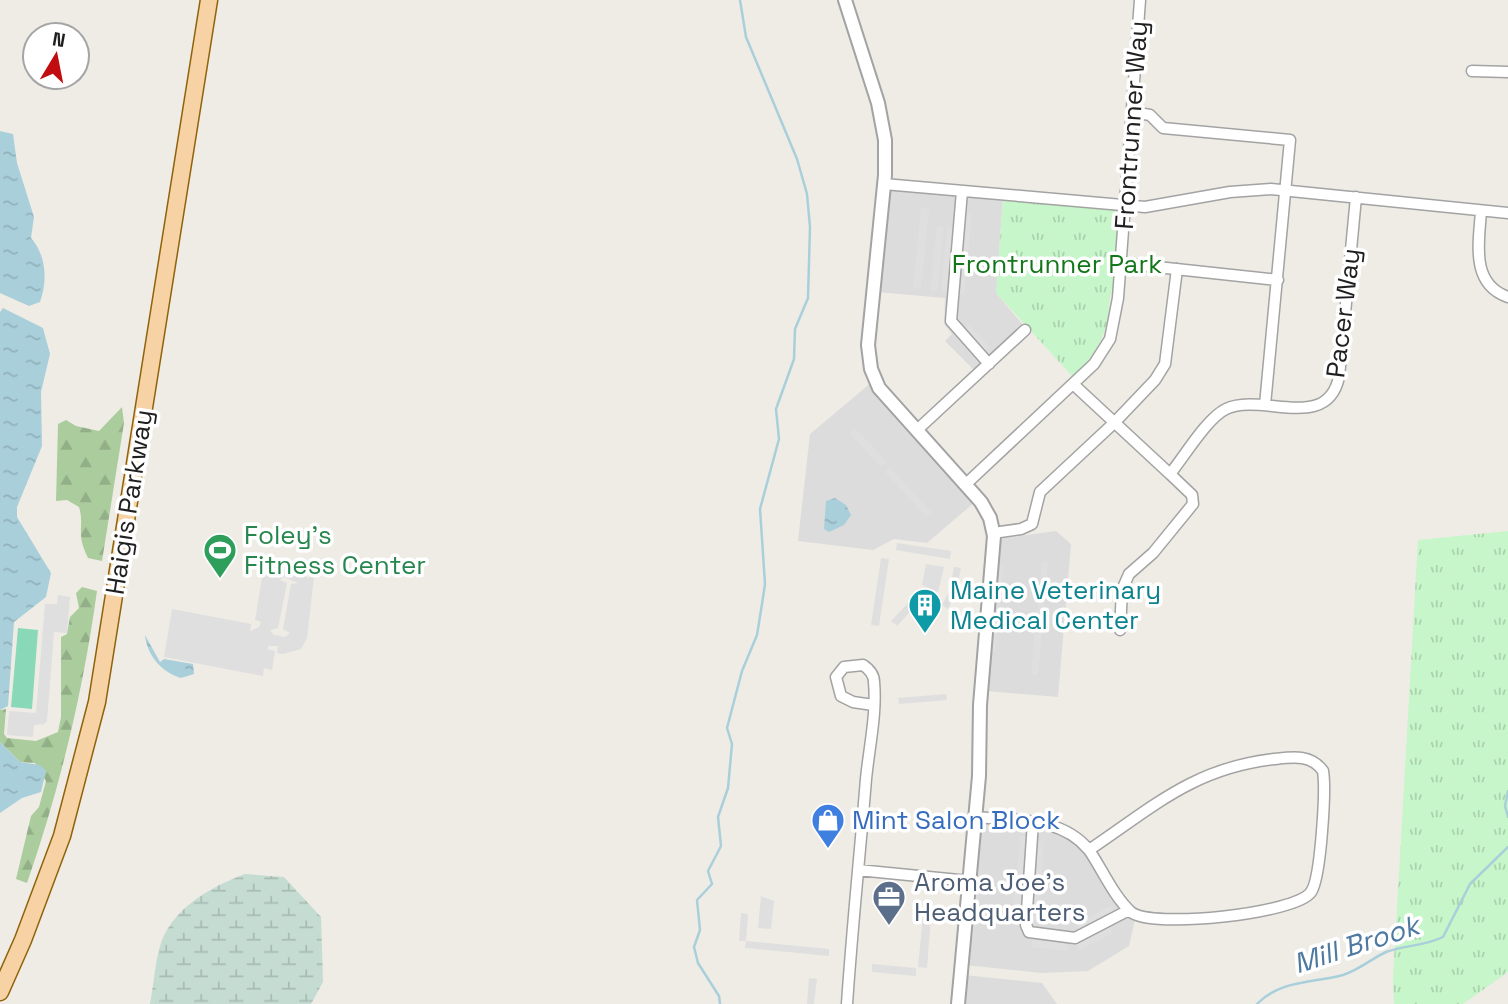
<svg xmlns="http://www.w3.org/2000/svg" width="1508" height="1004" font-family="'Space Grotesk',sans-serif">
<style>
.residential{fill:#dddcdc}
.forest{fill:url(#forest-firs)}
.wetland{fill:url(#wetland-marsh)}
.park{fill:url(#park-tufts)}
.pitch{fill:#89d9b9}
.parking{fill:#dfdfdf;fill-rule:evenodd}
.water{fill:url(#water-ripples)}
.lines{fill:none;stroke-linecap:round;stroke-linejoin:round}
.stream{stroke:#a9cfda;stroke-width:2.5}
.minor-casing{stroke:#a3a3a3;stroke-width:13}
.tertiary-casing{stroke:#a3a3a3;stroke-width:16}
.primary-casing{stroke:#90620a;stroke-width:19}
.minor{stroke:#fff;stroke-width:10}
.tertiary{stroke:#fff;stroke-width:12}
.primary{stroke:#f6d2a4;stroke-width:16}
.labels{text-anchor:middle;stroke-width:7;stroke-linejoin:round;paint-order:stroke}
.street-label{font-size:26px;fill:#1f1f1f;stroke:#fff}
.park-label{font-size:26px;fill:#13771a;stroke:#fff}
.leisure-label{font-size:26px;fill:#27864d;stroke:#fff;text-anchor:start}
.culture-label{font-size:26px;fill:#0d838f;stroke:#fff;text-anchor:start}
.shop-label{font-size:26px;fill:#366cbe;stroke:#fff;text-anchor:start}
.service-label{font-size:26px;fill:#4e5e75;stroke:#fff;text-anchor:start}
.water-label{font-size:28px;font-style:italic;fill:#4e79a1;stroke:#fff}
</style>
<defs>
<pattern id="forest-firs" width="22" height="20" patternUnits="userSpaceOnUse" patternTransform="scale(1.75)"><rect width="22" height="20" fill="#abcc9d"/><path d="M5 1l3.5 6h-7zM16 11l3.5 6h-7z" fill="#93af87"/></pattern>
<pattern id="wetland-marsh" width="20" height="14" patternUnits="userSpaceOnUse" patternTransform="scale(1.75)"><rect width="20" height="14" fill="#c4dcd1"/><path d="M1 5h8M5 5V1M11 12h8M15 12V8" fill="none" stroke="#a8bcb3"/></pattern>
<pattern id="park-tufts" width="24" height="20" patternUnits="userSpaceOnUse" patternTransform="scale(1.75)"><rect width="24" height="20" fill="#c6f6c9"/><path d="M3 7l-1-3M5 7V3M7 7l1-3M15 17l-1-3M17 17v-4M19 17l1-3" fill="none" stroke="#aad2ac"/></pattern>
<pattern id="water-ripples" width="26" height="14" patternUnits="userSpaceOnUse" patternTransform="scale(1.75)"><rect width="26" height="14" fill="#a9cfda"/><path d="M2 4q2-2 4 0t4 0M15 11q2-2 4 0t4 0" fill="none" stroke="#91b1bb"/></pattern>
</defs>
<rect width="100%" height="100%" fill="#efece6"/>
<path class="residential" d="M887,187L1003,197L996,293L1024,326L976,372L945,341L952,334L944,324L945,298L877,292Z
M872,382L976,501L927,543L894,539L873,550L798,541L810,434Z
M1056,531L1071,544L1058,697L986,691L999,539Z
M980,821L1049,828L1079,844L1135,919L1129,946L1088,971L1042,973L965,965Z
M964,975L1042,983L1057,1004H962Z"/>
<path class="forest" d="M122,407L124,423L102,561L88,558C75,532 85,527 79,507L67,500L56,501L58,424L66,420L76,426L99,431Z
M82,587L97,591C83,692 60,788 27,883L16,879L31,816L39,807L46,781L35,763L20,762L0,742V710L6,709L4,734L7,738L36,741L58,732L61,717V637L67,634L70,617L79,608L76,593Z"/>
<path class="wetland" d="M245,874L284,877L321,917L323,982L311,1004H150C154,984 155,959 162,940C176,906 213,886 245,874Z"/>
<path class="park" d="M1003,200L1112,210L1118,212L1121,218L1115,283C1108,295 1110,308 1107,321C1104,342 1087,364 1073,377L996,293Z
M1508,531V972L1463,1004H1394L1393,978L1418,540Z"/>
<path class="pitch" d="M18,628L38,630L32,709L11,707Z"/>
<path class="parking" d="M921,208L929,209L921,289L913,288Z
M965,213L972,214L964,294L957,293Z
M937,226L944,227L937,291H930Z
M947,227L955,228L948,292L941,291Z
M969,325L990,347L985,352L964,330Z
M896,414L949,472L945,475L893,417Z
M856,429L887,462L881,467L850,434Z
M890,467L932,512L926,517L885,472Z
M897,543L951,551L950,559L896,550Z
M881,558L889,559L879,626L871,625Z
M1042,562L1048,563L1043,614H1037Z
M926,564L944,567L938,592L922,585Z
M999,565L1003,566L995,652H991Z
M264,566L299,571L308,578L314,576L307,638L301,649L283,654L277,653L278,646H269L267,649L275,651L272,670L264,668L263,676L164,657L172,609L251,624L250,631L259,627L261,622L255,620ZM284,577L298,583L291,584L283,629L290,633L285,637L274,635L270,630L278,628L287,583L280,580Z
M954,567L961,568L956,592L948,609L942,605L950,590Z
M58,595L70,597L67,633L54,632L47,721L44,724L34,725L33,737L7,735L9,711L36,713L45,604H57Z
M913,598L918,603L897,626L891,621Z
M1036,617L1043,618L1038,675L1031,674Z
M946,694L947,700L899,704L898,698Z
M1020,836L1027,837L1024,876H1017Z
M1037,841H1044L1041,878L1034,877Z
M1015,886L1022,887L1019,926L1012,925Z
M1033,887L1040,888L1037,920H1030Z
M975,889L979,890L974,937H970Z
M761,896L774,901L771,929L758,928Z
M1111,906L1115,912L1079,931L1076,924Z
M741,913L748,914L746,941L829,949V956L745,948L746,941H739Z
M923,916L931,917L927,968L918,967Z
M1110,927L1113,933L1080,950L1077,944Z
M1032,940L1068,944V951L1031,947Z
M872,964L916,968V976L872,972Z
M809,978L817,979L814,1004H807Z"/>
<path class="water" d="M0,131L13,134L17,163L34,217L31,238C46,255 48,280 40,302L29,306L0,293Z
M3,308L43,328L50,354L41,392L42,446L17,507V517L51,573L46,597L14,622L8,706L0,710V312Z
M835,498L846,505L851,515L844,525L829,532L824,529L826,501Z
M145,635L160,662L164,659L193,664L194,674L181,678C161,672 147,655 145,635Z
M0,742L20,762L40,765L46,771L41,792L22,798L0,813Z"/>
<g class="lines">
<path class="stream" d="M1508,791L1505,806L1508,817
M720,1004L719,996L698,963L694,947L700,930L697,900L712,884L708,871L721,846L718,817L728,788L732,744L727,728L742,671L757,635L762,604L765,584L760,509L779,439L776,409L794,359L795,329L808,298L810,227L807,194L797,159L746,37L740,0
M1257,1004C1280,980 1313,983 1343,975C1359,970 1371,959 1386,952C1405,945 1425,946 1443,937L1470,884L1508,847"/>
<defs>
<path id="minor" d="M1472,71L1508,72
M1132,112L1150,115L1163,128L1290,140L1265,405
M884,184L1145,207L1230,192L1271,189L1508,213
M962,191L951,321L989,364
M1481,211C1479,242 1470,284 1508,297
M1120,263L1278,280
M1073,384L1170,474C1184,457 1207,418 1226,409C1262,392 1327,433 1339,377L1356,197
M917,430L1025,330
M966,484L1094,364L1110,339L1118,298L1140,0
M993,533L1021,529L1032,524L1040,492L1114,423L1155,380L1165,364L1177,269
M1120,630L1122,590L1129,574L1153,553L1193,504L1192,495L1170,474
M976,817C1016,821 1061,816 1089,850C1153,807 1194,768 1274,759C1293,757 1311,754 1323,771C1326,789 1321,878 1311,892C1296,914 1151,929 1131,912C1114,897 1102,869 1089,850
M1033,822L1026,925L1029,932L1075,938L1129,910
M858,870L969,881
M847,1004C852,929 860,854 866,779C869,748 877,713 874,682C874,674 869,669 863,665L844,667L836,677L841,696L853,702L873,705"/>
<path id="tertiary" d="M845,0L878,103L885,140V175L868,345L871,369L879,388L981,502L990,518L994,536L980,705L979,776L958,1004"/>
<path id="primary" d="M0,992L23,940L62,836L97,702L209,0"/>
</defs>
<use href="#minor" class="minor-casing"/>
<use href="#tertiary" class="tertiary-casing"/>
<use href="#primary" class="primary-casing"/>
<use href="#minor" class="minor"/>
<use href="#tertiary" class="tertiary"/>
<use href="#primary" class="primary"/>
</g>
<defs>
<symbol id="stadium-pin" viewBox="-11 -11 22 30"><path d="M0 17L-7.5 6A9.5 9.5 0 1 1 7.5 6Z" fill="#2e9e5b" stroke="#fff"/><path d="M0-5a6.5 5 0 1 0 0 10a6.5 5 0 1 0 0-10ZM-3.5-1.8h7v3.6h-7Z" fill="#fff"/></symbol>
<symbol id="building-pin" viewBox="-11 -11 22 30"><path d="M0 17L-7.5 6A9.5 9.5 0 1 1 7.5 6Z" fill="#0f9aa8" stroke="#fff"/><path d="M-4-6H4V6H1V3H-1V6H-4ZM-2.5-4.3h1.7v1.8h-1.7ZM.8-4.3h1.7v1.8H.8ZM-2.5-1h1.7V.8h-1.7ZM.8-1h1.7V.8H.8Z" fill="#fff"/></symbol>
<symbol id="shop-pin" viewBox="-11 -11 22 30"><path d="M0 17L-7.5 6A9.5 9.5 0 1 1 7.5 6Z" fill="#3f7fe0" stroke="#fff"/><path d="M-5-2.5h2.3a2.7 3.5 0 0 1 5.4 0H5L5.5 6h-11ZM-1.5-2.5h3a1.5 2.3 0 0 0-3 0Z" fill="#fff"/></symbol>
<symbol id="office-pin" viewBox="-11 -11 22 30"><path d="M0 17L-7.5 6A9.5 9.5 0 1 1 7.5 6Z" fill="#5c6f8a" stroke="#fff"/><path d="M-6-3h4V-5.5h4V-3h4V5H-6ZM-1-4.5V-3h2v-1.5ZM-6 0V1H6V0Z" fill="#fff"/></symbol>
</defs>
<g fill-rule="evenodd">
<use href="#stadium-pin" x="201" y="531" width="38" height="52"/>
<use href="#building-pin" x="906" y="586" width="38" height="52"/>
<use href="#shop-pin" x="809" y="801" width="38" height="52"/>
<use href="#office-pin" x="870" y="878" width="38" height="52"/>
</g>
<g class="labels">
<g class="street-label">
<text transform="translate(1131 125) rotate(-86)" y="9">Frontrunner Way</text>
<text transform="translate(1343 313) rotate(-83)" y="9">Pacer Way</text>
<text transform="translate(129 502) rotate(-81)" y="9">Haigis Parkway</text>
</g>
<g class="park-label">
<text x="1057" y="273">Frontrunner Park</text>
</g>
<g class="leisure-label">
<text x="244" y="544">Foley's<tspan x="244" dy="30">Fitness Center</tspan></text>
</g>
<g class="culture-label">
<text x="950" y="599">Maine Veterinary<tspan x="950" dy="30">Medical Center</tspan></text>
</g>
<g class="shop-label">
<text x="852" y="829">Mint Salon Block</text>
</g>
<g class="service-label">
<text x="914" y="891">Aroma Joe's<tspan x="914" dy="30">Headquarters</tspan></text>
</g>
<g class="water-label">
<text transform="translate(1356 944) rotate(-18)" y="10">Mill Brook</text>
</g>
</g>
<g transform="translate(56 56) rotate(10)"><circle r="33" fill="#ffffff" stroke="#a5a5a5" stroke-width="2"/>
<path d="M0-5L12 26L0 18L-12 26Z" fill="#c10d0f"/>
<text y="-10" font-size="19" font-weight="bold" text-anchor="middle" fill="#1f1f1f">N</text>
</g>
</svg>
